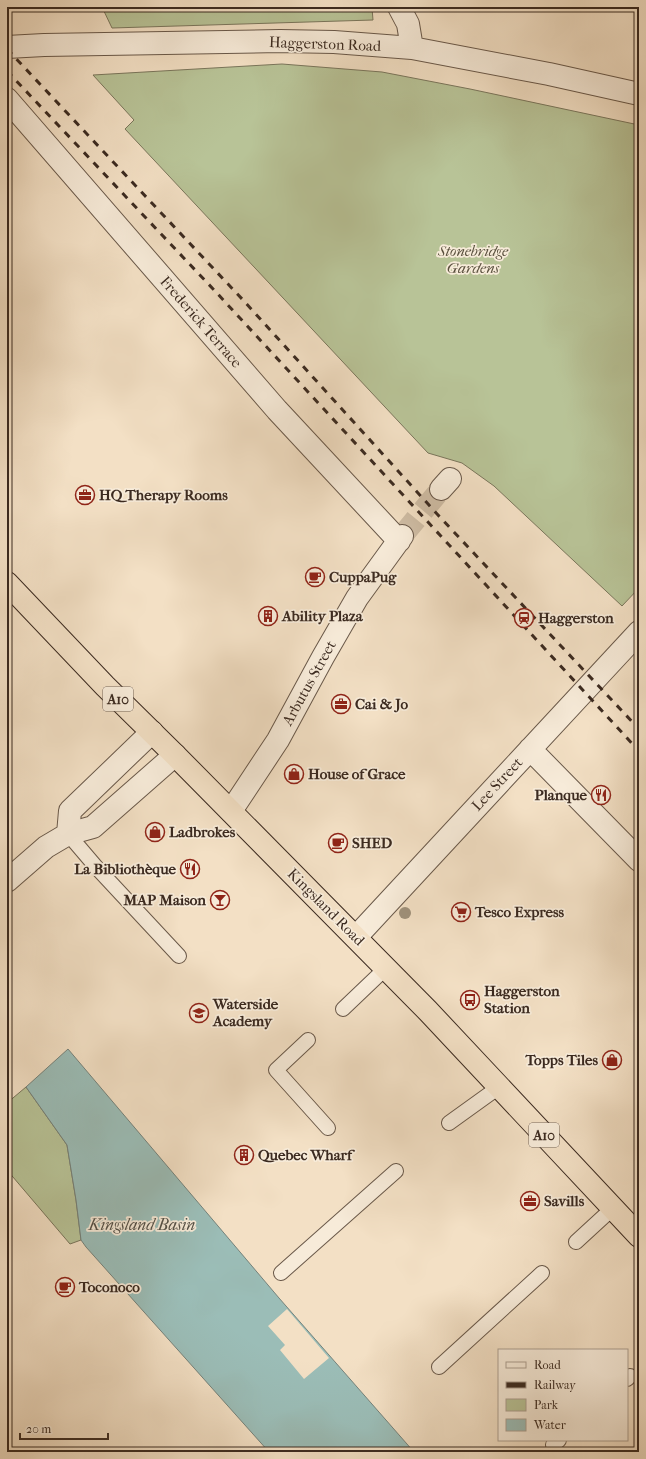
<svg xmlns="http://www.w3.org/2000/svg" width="646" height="1459" font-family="'IM FELL French Canon',serif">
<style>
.green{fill:#b8c397;stroke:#7a765c}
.water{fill:#9bbdb7;stroke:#75827b}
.pier{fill:#f3e0c5}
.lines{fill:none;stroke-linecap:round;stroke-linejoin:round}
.minor-tunnel{stroke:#cebca4;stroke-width:22;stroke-dasharray:22 11;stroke-linecap:butt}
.service-casing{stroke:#695849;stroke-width:16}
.minor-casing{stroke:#695849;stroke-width:24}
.tertiary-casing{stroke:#695849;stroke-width:24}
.trunk-casing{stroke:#3b2a20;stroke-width:24}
.service{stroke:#f7ebd9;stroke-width:14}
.minor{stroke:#f7ebd9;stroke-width:22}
.tertiary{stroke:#f7ebd9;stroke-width:22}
.trunk{stroke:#f3e0c5;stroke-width:22}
.rail{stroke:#3b2a20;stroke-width:3;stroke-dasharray:7 7;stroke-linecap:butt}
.tree{fill:#9f917b}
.labels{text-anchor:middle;stroke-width:3.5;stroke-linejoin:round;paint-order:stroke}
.shield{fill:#f7ebd9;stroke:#736458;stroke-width:1}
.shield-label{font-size:14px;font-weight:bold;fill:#3b2a20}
.street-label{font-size:15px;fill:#3b2a20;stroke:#f7ebd9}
.park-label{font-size:15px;font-style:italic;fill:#5a503e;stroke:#f7ebd9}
.poi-label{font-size:15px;font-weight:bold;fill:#3b2a20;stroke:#f7ebd9;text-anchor:start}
.water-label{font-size:16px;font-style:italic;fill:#534f46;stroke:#f7ebd9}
</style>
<rect width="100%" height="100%" fill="#f3e0c5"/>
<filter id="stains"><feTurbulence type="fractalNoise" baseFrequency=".005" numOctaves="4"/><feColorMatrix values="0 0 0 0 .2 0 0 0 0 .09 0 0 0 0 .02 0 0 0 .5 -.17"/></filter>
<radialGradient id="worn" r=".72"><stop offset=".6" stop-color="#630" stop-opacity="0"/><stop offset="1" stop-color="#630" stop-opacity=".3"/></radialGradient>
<path class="green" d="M102,7H370L372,8L373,20L112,28Z
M282,64L382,72L470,89L639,125V588L622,606L494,486L462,463L428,453L125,129L134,120L93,75Z
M26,1087L67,1145L76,1200L81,1240L70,1244L7,1170V1103Z"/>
<path class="water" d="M68,1049L279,1298L414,1452H269L86,1247L81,1240L76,1200L67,1145L26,1087Z"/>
<path class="pier" d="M287,1309L329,1358L304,1379L280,1350L285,1345L268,1326Z"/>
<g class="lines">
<path class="minor-tunnel" d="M402,536L441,489"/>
<defs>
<path id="service" d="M68,834L97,868L179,956
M343,1009L386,968
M308,1040L276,1070L328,1128
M449,1123L499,1087
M576,1242L613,1208
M281,1273L396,1171
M439,1367L542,1273
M627,1379L630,1376
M553,1445L559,1440"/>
<path id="minor" d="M399,7L408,24L412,48
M7,47L44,45L280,41L334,42L412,48L549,74L639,94
M7,99L277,410L399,541
M441,489L450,479
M530,749L639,860
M231,811L278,740L323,657L357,598L402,536
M356,937L639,632"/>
<path id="tertiary" d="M68,834L70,811L152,732
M7,881L46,847L68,834L93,827L175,755"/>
<path id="trunk" d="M7,583L105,686L175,755L428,1011L639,1236"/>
</defs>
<use href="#service" class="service-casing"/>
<use href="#minor" class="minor-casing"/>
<use href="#tertiary" class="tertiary-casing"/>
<use href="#trunk" class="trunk-casing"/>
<use href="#service" class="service"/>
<use href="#minor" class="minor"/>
<use href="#tertiary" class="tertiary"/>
<use href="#trunk" class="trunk"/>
<path class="rail" d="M7,49L243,300L438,515L639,729
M7,71L215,291L639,751"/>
</g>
<circle class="tree" cx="405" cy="913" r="6"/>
<defs>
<symbol id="office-ring" viewBox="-11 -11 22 22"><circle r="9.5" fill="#f7ebd9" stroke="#8f2418" stroke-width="1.5"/><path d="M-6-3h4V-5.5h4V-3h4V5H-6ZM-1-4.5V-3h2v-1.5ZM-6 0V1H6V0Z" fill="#8f2418"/></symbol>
<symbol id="cafe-ring" viewBox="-11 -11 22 22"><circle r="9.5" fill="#f7ebd9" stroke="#8f2418" stroke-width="1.5"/><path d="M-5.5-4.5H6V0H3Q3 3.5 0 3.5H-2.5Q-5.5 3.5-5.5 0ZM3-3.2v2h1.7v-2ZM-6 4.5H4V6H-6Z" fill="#8f2418"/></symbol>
<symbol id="building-ring" viewBox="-11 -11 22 22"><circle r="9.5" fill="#f7ebd9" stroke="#8f2418" stroke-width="1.5"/><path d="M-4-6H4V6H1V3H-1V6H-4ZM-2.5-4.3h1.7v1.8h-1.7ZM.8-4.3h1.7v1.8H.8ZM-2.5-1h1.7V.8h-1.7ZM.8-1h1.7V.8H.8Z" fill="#8f2418"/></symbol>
<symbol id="station-ring" viewBox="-11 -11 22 22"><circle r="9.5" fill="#f7ebd9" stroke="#8f2418" stroke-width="1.5"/><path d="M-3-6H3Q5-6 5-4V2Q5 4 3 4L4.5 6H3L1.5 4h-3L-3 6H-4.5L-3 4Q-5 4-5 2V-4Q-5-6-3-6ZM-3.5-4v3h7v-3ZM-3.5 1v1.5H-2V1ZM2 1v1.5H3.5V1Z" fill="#8f2418"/></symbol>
<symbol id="shop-ring" viewBox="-11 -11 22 22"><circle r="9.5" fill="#f7ebd9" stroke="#8f2418" stroke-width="1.5"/><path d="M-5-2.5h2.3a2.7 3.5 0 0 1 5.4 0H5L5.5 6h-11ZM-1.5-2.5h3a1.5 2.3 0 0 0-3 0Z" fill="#8f2418"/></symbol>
<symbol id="restaurant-ring" viewBox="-11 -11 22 22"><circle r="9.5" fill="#f7ebd9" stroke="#8f2418" stroke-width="1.5"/><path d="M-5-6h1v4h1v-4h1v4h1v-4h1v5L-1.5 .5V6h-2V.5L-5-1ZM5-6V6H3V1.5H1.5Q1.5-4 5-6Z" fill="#8f2418"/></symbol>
<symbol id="bar-ring" viewBox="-11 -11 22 22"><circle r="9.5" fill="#f7ebd9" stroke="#8f2418" stroke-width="1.5"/><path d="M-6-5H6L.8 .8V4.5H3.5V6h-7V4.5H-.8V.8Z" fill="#8f2418"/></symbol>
<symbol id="supermarket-ring" viewBox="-11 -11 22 22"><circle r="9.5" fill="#f7ebd9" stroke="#8f2418" stroke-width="1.5"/><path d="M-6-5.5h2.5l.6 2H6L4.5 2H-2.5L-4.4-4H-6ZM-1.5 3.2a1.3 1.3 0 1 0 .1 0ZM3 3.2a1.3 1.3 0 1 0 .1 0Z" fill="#8f2418"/></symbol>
<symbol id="bus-ring" viewBox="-11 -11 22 22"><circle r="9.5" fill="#f7ebd9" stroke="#8f2418" stroke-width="1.5"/><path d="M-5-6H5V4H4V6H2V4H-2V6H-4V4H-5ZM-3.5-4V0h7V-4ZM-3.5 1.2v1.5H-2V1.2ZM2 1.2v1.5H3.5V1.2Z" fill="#8f2418"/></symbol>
<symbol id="school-ring" viewBox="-11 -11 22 22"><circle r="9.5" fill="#f7ebd9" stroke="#8f2418" stroke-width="1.5"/><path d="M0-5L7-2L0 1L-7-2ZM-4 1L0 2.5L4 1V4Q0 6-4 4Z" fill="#8f2418"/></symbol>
</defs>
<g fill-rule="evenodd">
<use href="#office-ring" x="74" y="484" width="22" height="22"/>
<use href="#cafe-ring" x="304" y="566" width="22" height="22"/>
<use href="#building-ring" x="257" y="605" width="22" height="22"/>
<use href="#station-ring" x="513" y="607" width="22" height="22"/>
<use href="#office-ring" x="330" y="693" width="22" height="22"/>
<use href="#shop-ring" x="283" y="763" width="22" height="22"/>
<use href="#restaurant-ring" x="590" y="784" width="22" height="22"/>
<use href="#shop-ring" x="144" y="821" width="22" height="22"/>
<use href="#cafe-ring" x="327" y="832" width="22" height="22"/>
<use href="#restaurant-ring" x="179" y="858" width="22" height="22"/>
<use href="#bar-ring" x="209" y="889" width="22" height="22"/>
<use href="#supermarket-ring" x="450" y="901" width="22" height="22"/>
<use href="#bus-ring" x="459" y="989" width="22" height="22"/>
<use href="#school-ring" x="188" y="1002" width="22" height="22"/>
<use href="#shop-ring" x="601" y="1049" width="22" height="22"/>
<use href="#building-ring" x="233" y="1144" width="22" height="22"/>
<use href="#office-ring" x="519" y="1190" width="22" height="22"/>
<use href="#cafe-ring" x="54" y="1276" width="22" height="22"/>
</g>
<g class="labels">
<g class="shield">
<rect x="103" y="687" width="30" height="24" rx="3"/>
<rect x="529" y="1123" width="30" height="24" rx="3"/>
</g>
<g class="shield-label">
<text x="118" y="704">A10</text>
<text x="544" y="1140">A10</text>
</g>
<g class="street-label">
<text transform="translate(325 44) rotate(2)" y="5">Haggerston Road</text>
<text transform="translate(201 322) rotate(49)" y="5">Frederick Terrace</text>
<text transform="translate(309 683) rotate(-61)" y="5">Arbutus Street</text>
<text transform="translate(497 784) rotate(-47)" y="5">Lee Street</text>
<text transform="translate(326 907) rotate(45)" y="5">Kingsland Road</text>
</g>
<g class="park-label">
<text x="473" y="256">Stonebridge<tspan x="473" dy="17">Gardens</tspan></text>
</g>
<g class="poi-label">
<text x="99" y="500">HQ Therapy Rooms</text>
<text x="329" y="582">CuppaPug</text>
<text x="282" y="621">Ability Plaza</text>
<text x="538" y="623">Haggerston</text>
<text x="355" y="709">Cai &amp; Jo</text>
<text x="308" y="779">House of Grace</text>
<text x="587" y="800" text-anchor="end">Planque</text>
<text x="169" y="837">Ladbrokes</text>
<text x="352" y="848">SHED</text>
<text x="176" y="874" text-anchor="end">La Bibliothèque</text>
<text x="206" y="905" text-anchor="end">MAP Maison</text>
<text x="475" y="917">Tesco Express</text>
<text x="484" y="996">Haggerston<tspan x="484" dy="17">Station</tspan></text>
<text x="213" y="1009">Waterside<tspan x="213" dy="17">Academy</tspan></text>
<text x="598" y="1065" text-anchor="end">Topps Tiles</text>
<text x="258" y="1160">Quebec Wharf</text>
<text x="544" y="1206">Savills</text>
<text x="79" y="1292">Toconoco</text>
</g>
<g class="water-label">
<text x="142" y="1230">Kingsland Basin</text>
</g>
</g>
<rect width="646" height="1459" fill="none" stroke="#f3e0c5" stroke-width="24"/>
<rect x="8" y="8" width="630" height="1443" fill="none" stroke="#3b2a20" stroke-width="2"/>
<rect x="12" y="12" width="622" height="1435" fill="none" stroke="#3b2a20"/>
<rect x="498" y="1349" width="130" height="92" fill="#f7ebd9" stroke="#ac9e8f"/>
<rect x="506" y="1362" width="20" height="6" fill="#f7ebd9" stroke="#ac9e8f"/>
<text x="534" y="1369" font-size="12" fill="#3b2a20">Road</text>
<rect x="506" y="1382" width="20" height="6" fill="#3b2a20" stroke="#ac9e8f"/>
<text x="534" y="1389" font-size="12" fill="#3b2a20">Railway</text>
<rect x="506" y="1399" width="20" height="12" fill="#b8c397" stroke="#ac9e8f"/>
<text x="534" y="1409" font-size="12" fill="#3b2a20">Park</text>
<rect x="506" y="1419" width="20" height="12" fill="#9bbdb7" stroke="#ac9e8f"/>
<text x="534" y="1429" font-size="12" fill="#3b2a20">Water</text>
<path d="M20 1433v6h88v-6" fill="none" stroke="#3b2a20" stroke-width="2"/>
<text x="26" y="1433" font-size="12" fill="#3b2a20" stroke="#f7ebd9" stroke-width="3" paint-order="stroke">20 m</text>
<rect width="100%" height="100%" filter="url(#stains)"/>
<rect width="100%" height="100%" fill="url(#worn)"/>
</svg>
